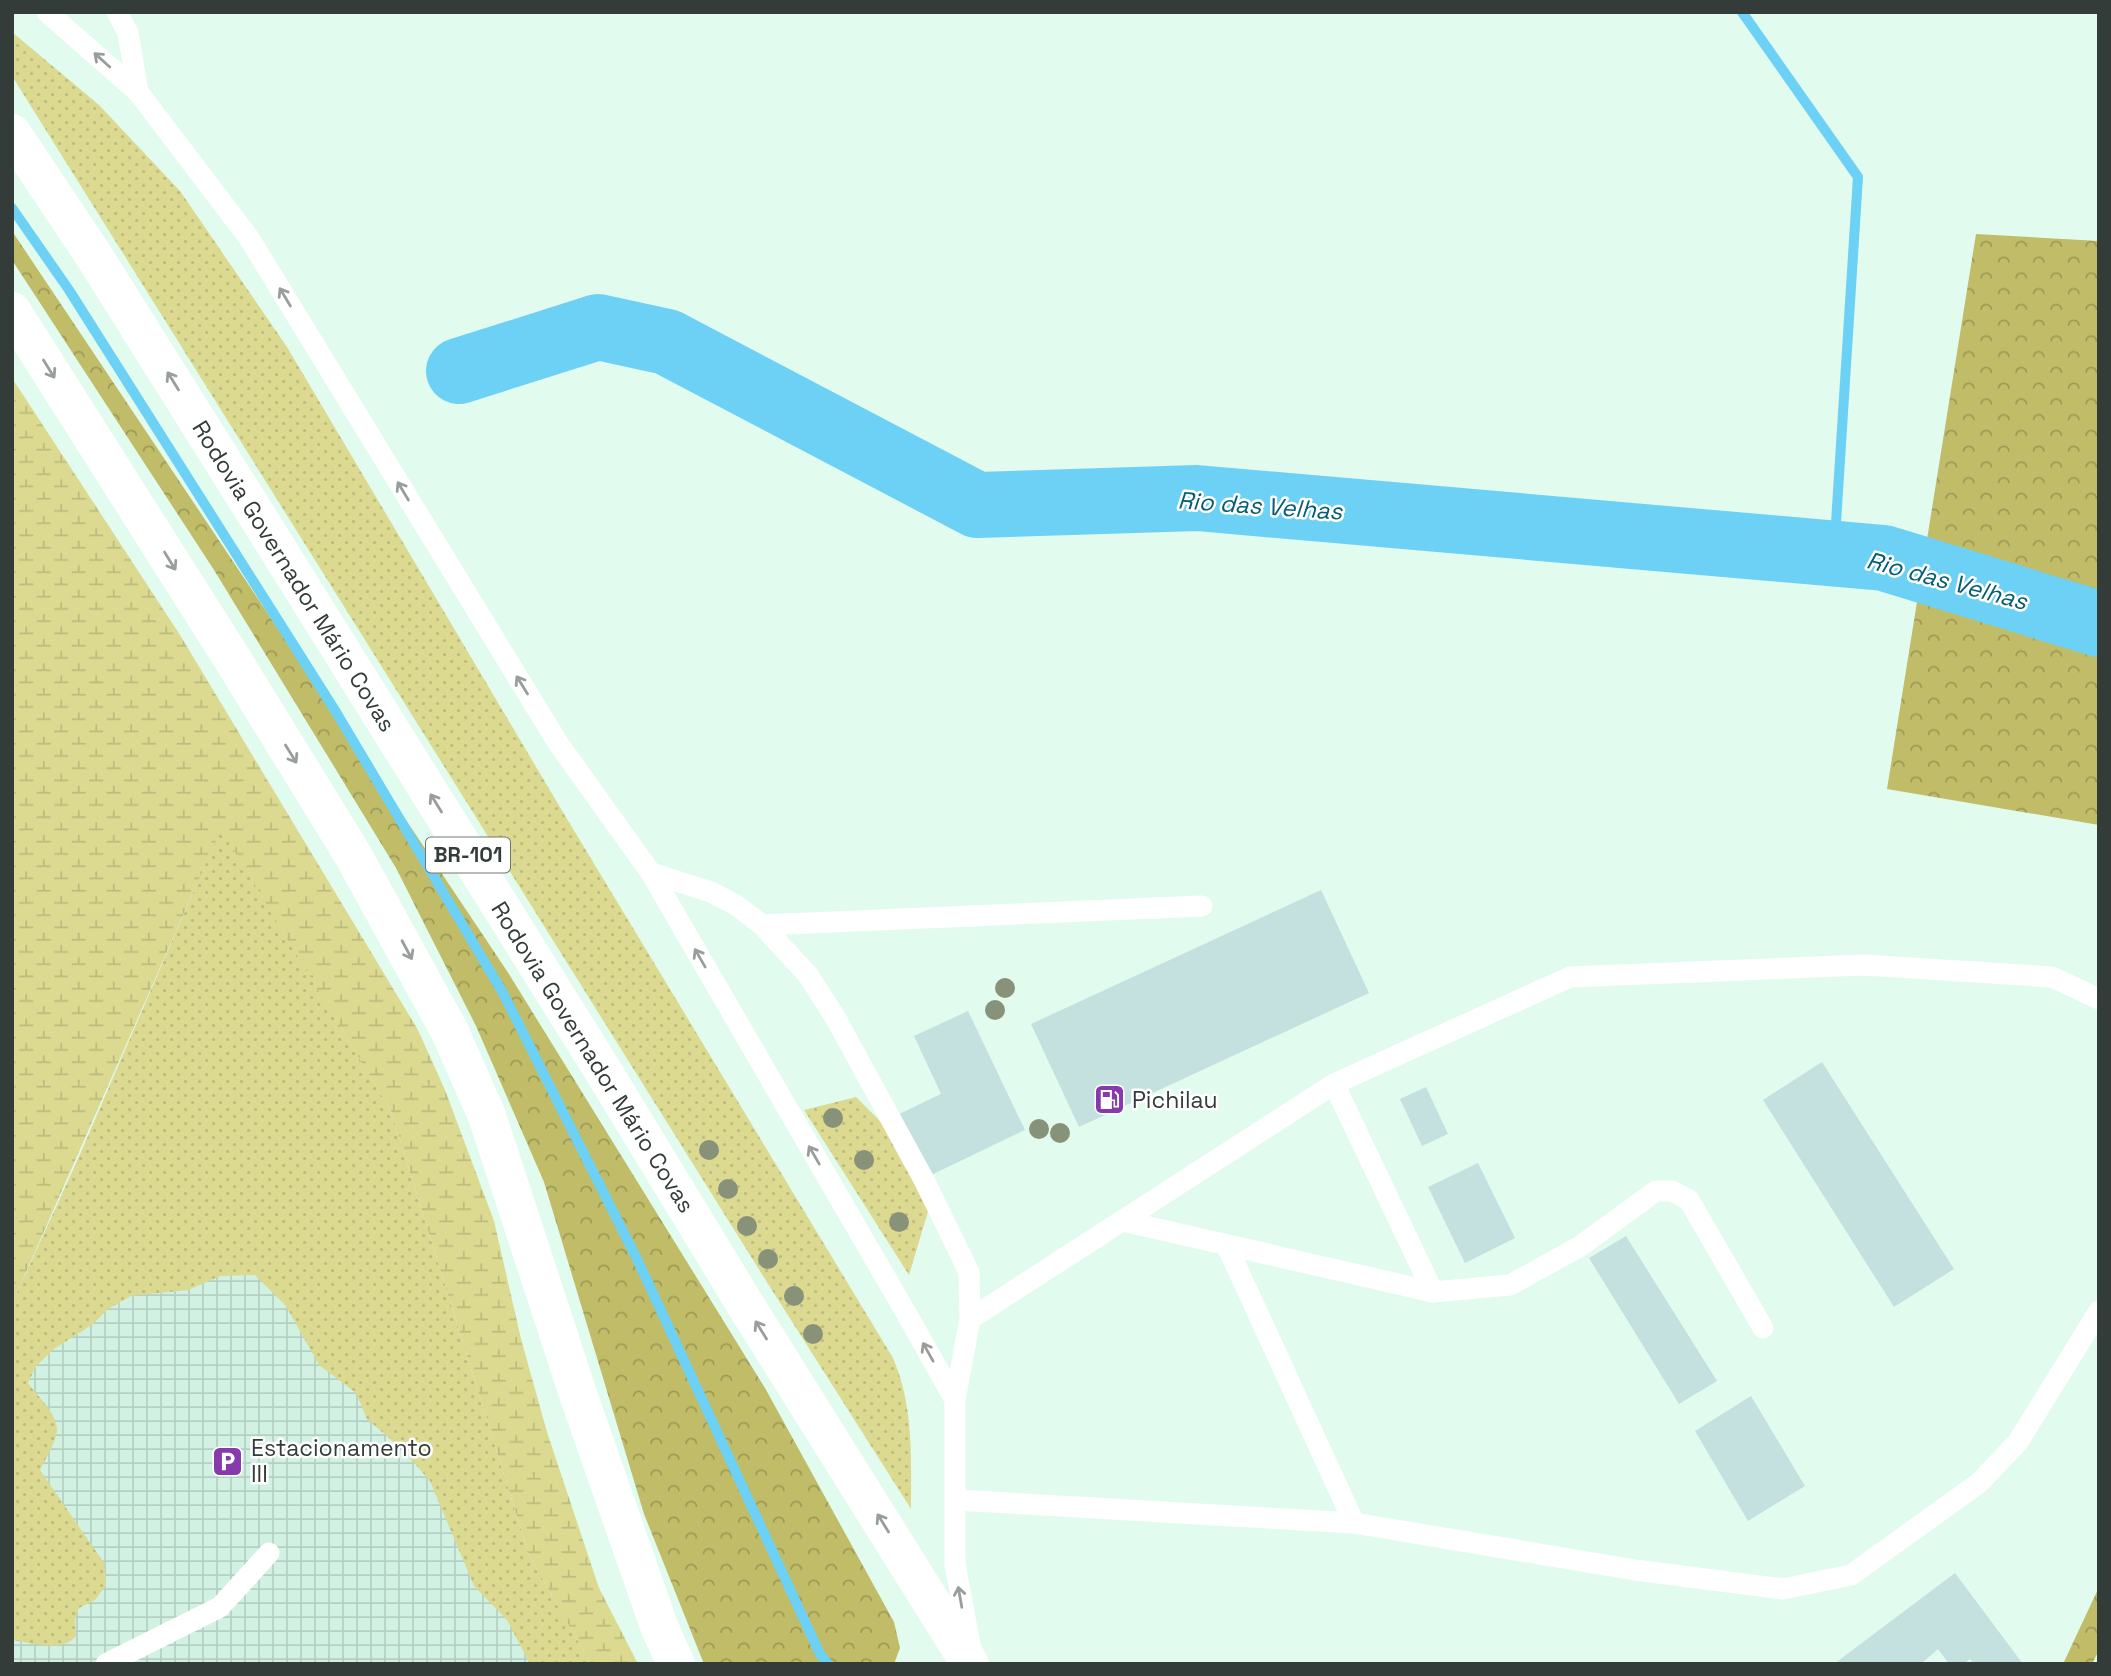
<svg xmlns="http://www.w3.org/2000/svg" width="2111" height="1676" font-family="'Space Grotesk',sans-serif">
<style>
.industrial{fill:url(#industrial-grid)}
.grass{fill:url(#grass-dots)}
.forest{fill:url(#forest-crowns)}
.wetland{fill:url(#wetland-marsh)}
.lines{fill:none;stroke-linecap:round;stroke-linejoin:round}
.stream{stroke:#6cd1f5;stroke-width:10}
.river{stroke:#6cd1f5;stroke-width:66}
.building{fill:#c4e0df}
.lane{stroke:#fff;stroke-width:21}
.highway{stroke:#fff;stroke-width:38}
.tree{fill:#889279}
.oneway{stroke:#999e9c}
.labels{text-anchor:middle;stroke-width:5;stroke-linejoin:round;paint-order:stroke}
.shield{fill:#fff;stroke:#707674;stroke-width:2}
.shield-label{font-size:21px;font-weight:bold;fill:#333c38}
.street-label{font-size:23px;fill:#333c38;stroke:#fff}
.poi-label{font-size:23px;fill:#333c38;stroke:#fff;text-anchor:start}
.water-label{font-size:24px;font-style:italic;fill:#055d75;stroke:#fff}
</style>
<defs>
<pattern id="industrial-grid" width="8" height="8" patternUnits="userSpaceOnUse" patternTransform="scale(1.75)"><rect width="8" height="8" fill="#d1f1e2"/><path d="M0 4h8M4 0v8" fill="none" stroke="#b4d0c3"/></pattern>
<pattern id="grass-dots" width="8" height="8" patternUnits="userSpaceOnUse" patternTransform="scale(1.75)"><rect width="8" height="8" fill="#dcd991"/><path d="M2 2h.1M6 6h.1" fill="none" stroke="#bdbb7e" stroke-width="1.8" stroke-linecap="round"/></pattern>
<pattern id="forest-crowns" width="20" height="18" patternUnits="userSpaceOnUse" patternTransform="scale(1.75)"><rect width="20" height="18" fill="#c1bc68"/><path d="M2 6a3 3 0 1 1 6 0M12 15a3 3 0 1 1 6 0" fill="none" stroke="#9d9a57"/></pattern>
<pattern id="wetland-marsh" width="20" height="14" patternUnits="userSpaceOnUse" patternTransform="scale(1.75)"><rect width="20" height="14" fill="#dcd991"/><path d="M1 5h8M5 5V1M11 12h8M15 12V8" fill="none" stroke="#bdbb7e"/></pattern>
</defs>
<rect width="100%" height="100%" fill="#e2fbef"/>
<path class="industrial" d="M221,828L529,1555L591,1664H12V1303L78,1159Z"/>
<path class="grass" d="M12,32L99,105L180,191L287,347L564,814L893,1358C914,1407 911,1458 911,1509L770,1287L12,76Z
M221,828L391,1111L529,1555L591,1664H530L507,1620L474,1586L430,1481L403,1450L367,1419L356,1393L319,1365L286,1306L255,1275L221,1276L188,1290L131,1296L108,1309L93,1324L54,1349L36,1366L28,1383C37,1396 56,1412 57,1429C57,1440 45,1460 40,1470L104,1563L106,1585L95,1600L79,1608L75,1620L76,1636C63,1653 32,1643 12,1640V1304L78,1159Z
M856,1097L883,1124L930,1205L909,1275L804,1110Z"/>
<path class="forest" d="M12,231L507,971L765,1388L894,1622L900,1648L894,1664H704L644,1514L544,1182L476,1026L396,868L214,570L12,260Z
M1976,234L2099,241V825L1887,789Z
M2099,1587V1650L2092,1664H2063Z"/>
<path class="wetland" d="M12,378L180,635L418,1030L445,1090L494,1221L521,1339L547,1432L599,1588L638,1664H591L529,1555L391,1111L221,829L12,1304Z"/>
<g class="lines">
<path class="stream" d="M1742,12L1858,177L1834,554
M12,208L69,290L336,712L503,993L638,1261L820,1654L828,1664"/>
<path class="river" d="M459,371L598,327L667,342L977,505L1197,498L1884,558L2099,624"/>
</g>
<path class="building" d="M1321,890L1369,993L1079,1127L1031,1024Z
M968,1011L1025,1130L929,1176L899,1114L941,1094L914,1036Z
M1822,1062L1954,1269L1894,1307L1763,1100Z
M1426,1087L1448,1134L1422,1146L1400,1099Z
M1478,1163L1515,1238L1465,1263L1428,1187Z
M1626,1236L1717,1381L1679,1404L1589,1258Z
M1751,1396L1805,1486L1748,1521L1695,1431Z
M1955,1573L2023,1664H1974L1970,1659L1963,1664H1949L1938,1649L1921,1664H1834Z"/>
<g class="lines">
<path class="lane" d="M47,12L138,92L249,238L558,743L651,873L909,1318L955,1400V1564L970,1645
M117,12L128,33L138,92
M651,873L711,892L736,905L762,925L808,975L835,1017L924,1180L969,1272L970,1319L955,1400
M762,925L1202,906
M1123,1221L1433,1292L1334,1084
M1227,1246L1354,1523
M1433,1292L1510,1285L1579,1247L1656,1191H1672L1689,1200L1763,1328
M970,1319L1334,1084L1570,977L1864,965L2052,977L2099,999
M956,1500L1354,1523L1635,1570L1783,1589L1851,1575L1979,1483L2018,1442L2099,1311
M106,1664L220,1607L269,1553"/>
<path class="highway" d="M12,133L94,256L264,527L605,1074L748,1309L970,1664
M12,311L233,660L353,855L450,1032L487,1116L579,1397L659,1626L676,1664"/>
</g>
<g class="tree">
<circle cx="1005" cy="988" r="10"/>
<circle cx="995" cy="1010" r="10"/>
<circle cx="833" cy="1118" r="10"/>
<circle cx="1039" cy="1129" r="10"/>
<circle cx="1060" cy="1133" r="10"/>
<circle cx="709" cy="1150" r="10"/>
<circle cx="864" cy="1160" r="10"/>
<circle cx="728" cy="1189" r="10"/>
<circle cx="899" cy="1222" r="10"/>
<circle cx="747" cy="1226" r="10"/>
<circle cx="768" cy="1259" r="10"/>
<circle cx="794" cy="1296" r="10"/>
<circle cx="813" cy="1334" r="10"/>
</g>
<defs><path id="oneway-shaft" d="M-6 0H5M1.5-3L5.5 0L1.5 3" fill="none" stroke-width="1.6" stroke-linecap="round" stroke-linejoin="round" transform="scale(1.75)"/></defs>
<g class="oneway">
<use href="#oneway-shaft" transform="translate(102 60) rotate(-138)"/>
<use href="#oneway-shaft" transform="translate(285 297) rotate(-121)"/>
<use href="#oneway-shaft" transform="translate(49 369) rotate(58)"/>
<use href="#oneway-shaft" transform="translate(173 381) rotate(-122)"/>
<use href="#oneway-shaft" transform="translate(403 491) rotate(-121)"/>
<use href="#oneway-shaft" transform="translate(170 561) rotate(58)"/>
<use href="#oneway-shaft" transform="translate(522 685) rotate(-122)"/>
<use href="#oneway-shaft" transform="translate(291 754) rotate(58)"/>
<use href="#oneway-shaft" transform="translate(436 803) rotate(-122)"/>
<use href="#oneway-shaft" transform="translate(407 950) rotate(62)"/>
<use href="#oneway-shaft" transform="translate(700 958) rotate(-120)"/>
<use href="#oneway-shaft" transform="translate(814 1155) rotate(-120)"/>
<use href="#oneway-shaft" transform="translate(761 1330) rotate(-122)"/>
<use href="#oneway-shaft" transform="translate(928 1352) rotate(-119)"/>
<use href="#oneway-shaft" transform="translate(883 1523) rotate(-122)"/>
<use href="#oneway-shaft" transform="translate(960 1597) rotate(-100)"/>
</g>
<defs>
<symbol id="fuel-square" viewBox="-11 -11 22 22"><rect x="-9" y="-9" width="18" height="18" rx="4" fill="#863aab" stroke="#fff"/><path d="M-5.5-6h7V0h2V4h1.3V-2.5L3-4.5l.8-.8L6-3V5H2.5V1h-1V6h-7ZM-4.2-4.7v3.2H.2V-4.7Z" fill="#fff"/></symbol>
<symbol id="parking-square" viewBox="-11 -11 22 22"><rect x="-9" y="-9" width="18" height="18" rx="4" fill="#863aab" stroke="#fff"/><path d="M-3.5-5.5H1a3.5 3.5 0 0 1 0 7H-1V5.5H-3.5ZM-1-3.4V-.6H.8a1.4 1.4 0 0 0 0-2.8Z" fill="#fff"/></symbol>
</defs>
<g fill-rule="evenodd">
<use href="#fuel-square" x="1092" y="1082" width="35" height="35"/>
<use href="#parking-square" x="210" y="1444" width="35" height="35"/>
</g>
<g class="labels">
<rect class="shield" x="426" y="837.5" width="84" height="35" rx="5"/>
<g class="shield-label">
<text x="468" y="862">BR-101</text>
</g>
<g class="street-label">
<text transform="translate(294 576) rotate(58)" y="8">Rodovia Governador Mário Covas</text>
<text transform="translate(593 1057) rotate(58)" y="8">Rodovia Governador Mário Covas</text>
</g>
<g class="poi-label">
<text x="1132" y="1108">Pichilau</text>
<text x="251" y="1456">Estacionamento<tspan x="251" dy="26">III</tspan></text>
</g>
<g class="water-label">
<text transform="translate(1260 506) rotate(4)" y="8">Rio das Velhas</text>
<text transform="translate(1947 581) rotate(15)" y="8">Rio das Velhas</text>
</g>
</g>
<rect width="2111" height="1676" fill="none" stroke="#333c38" stroke-width="28"/>
</svg>
